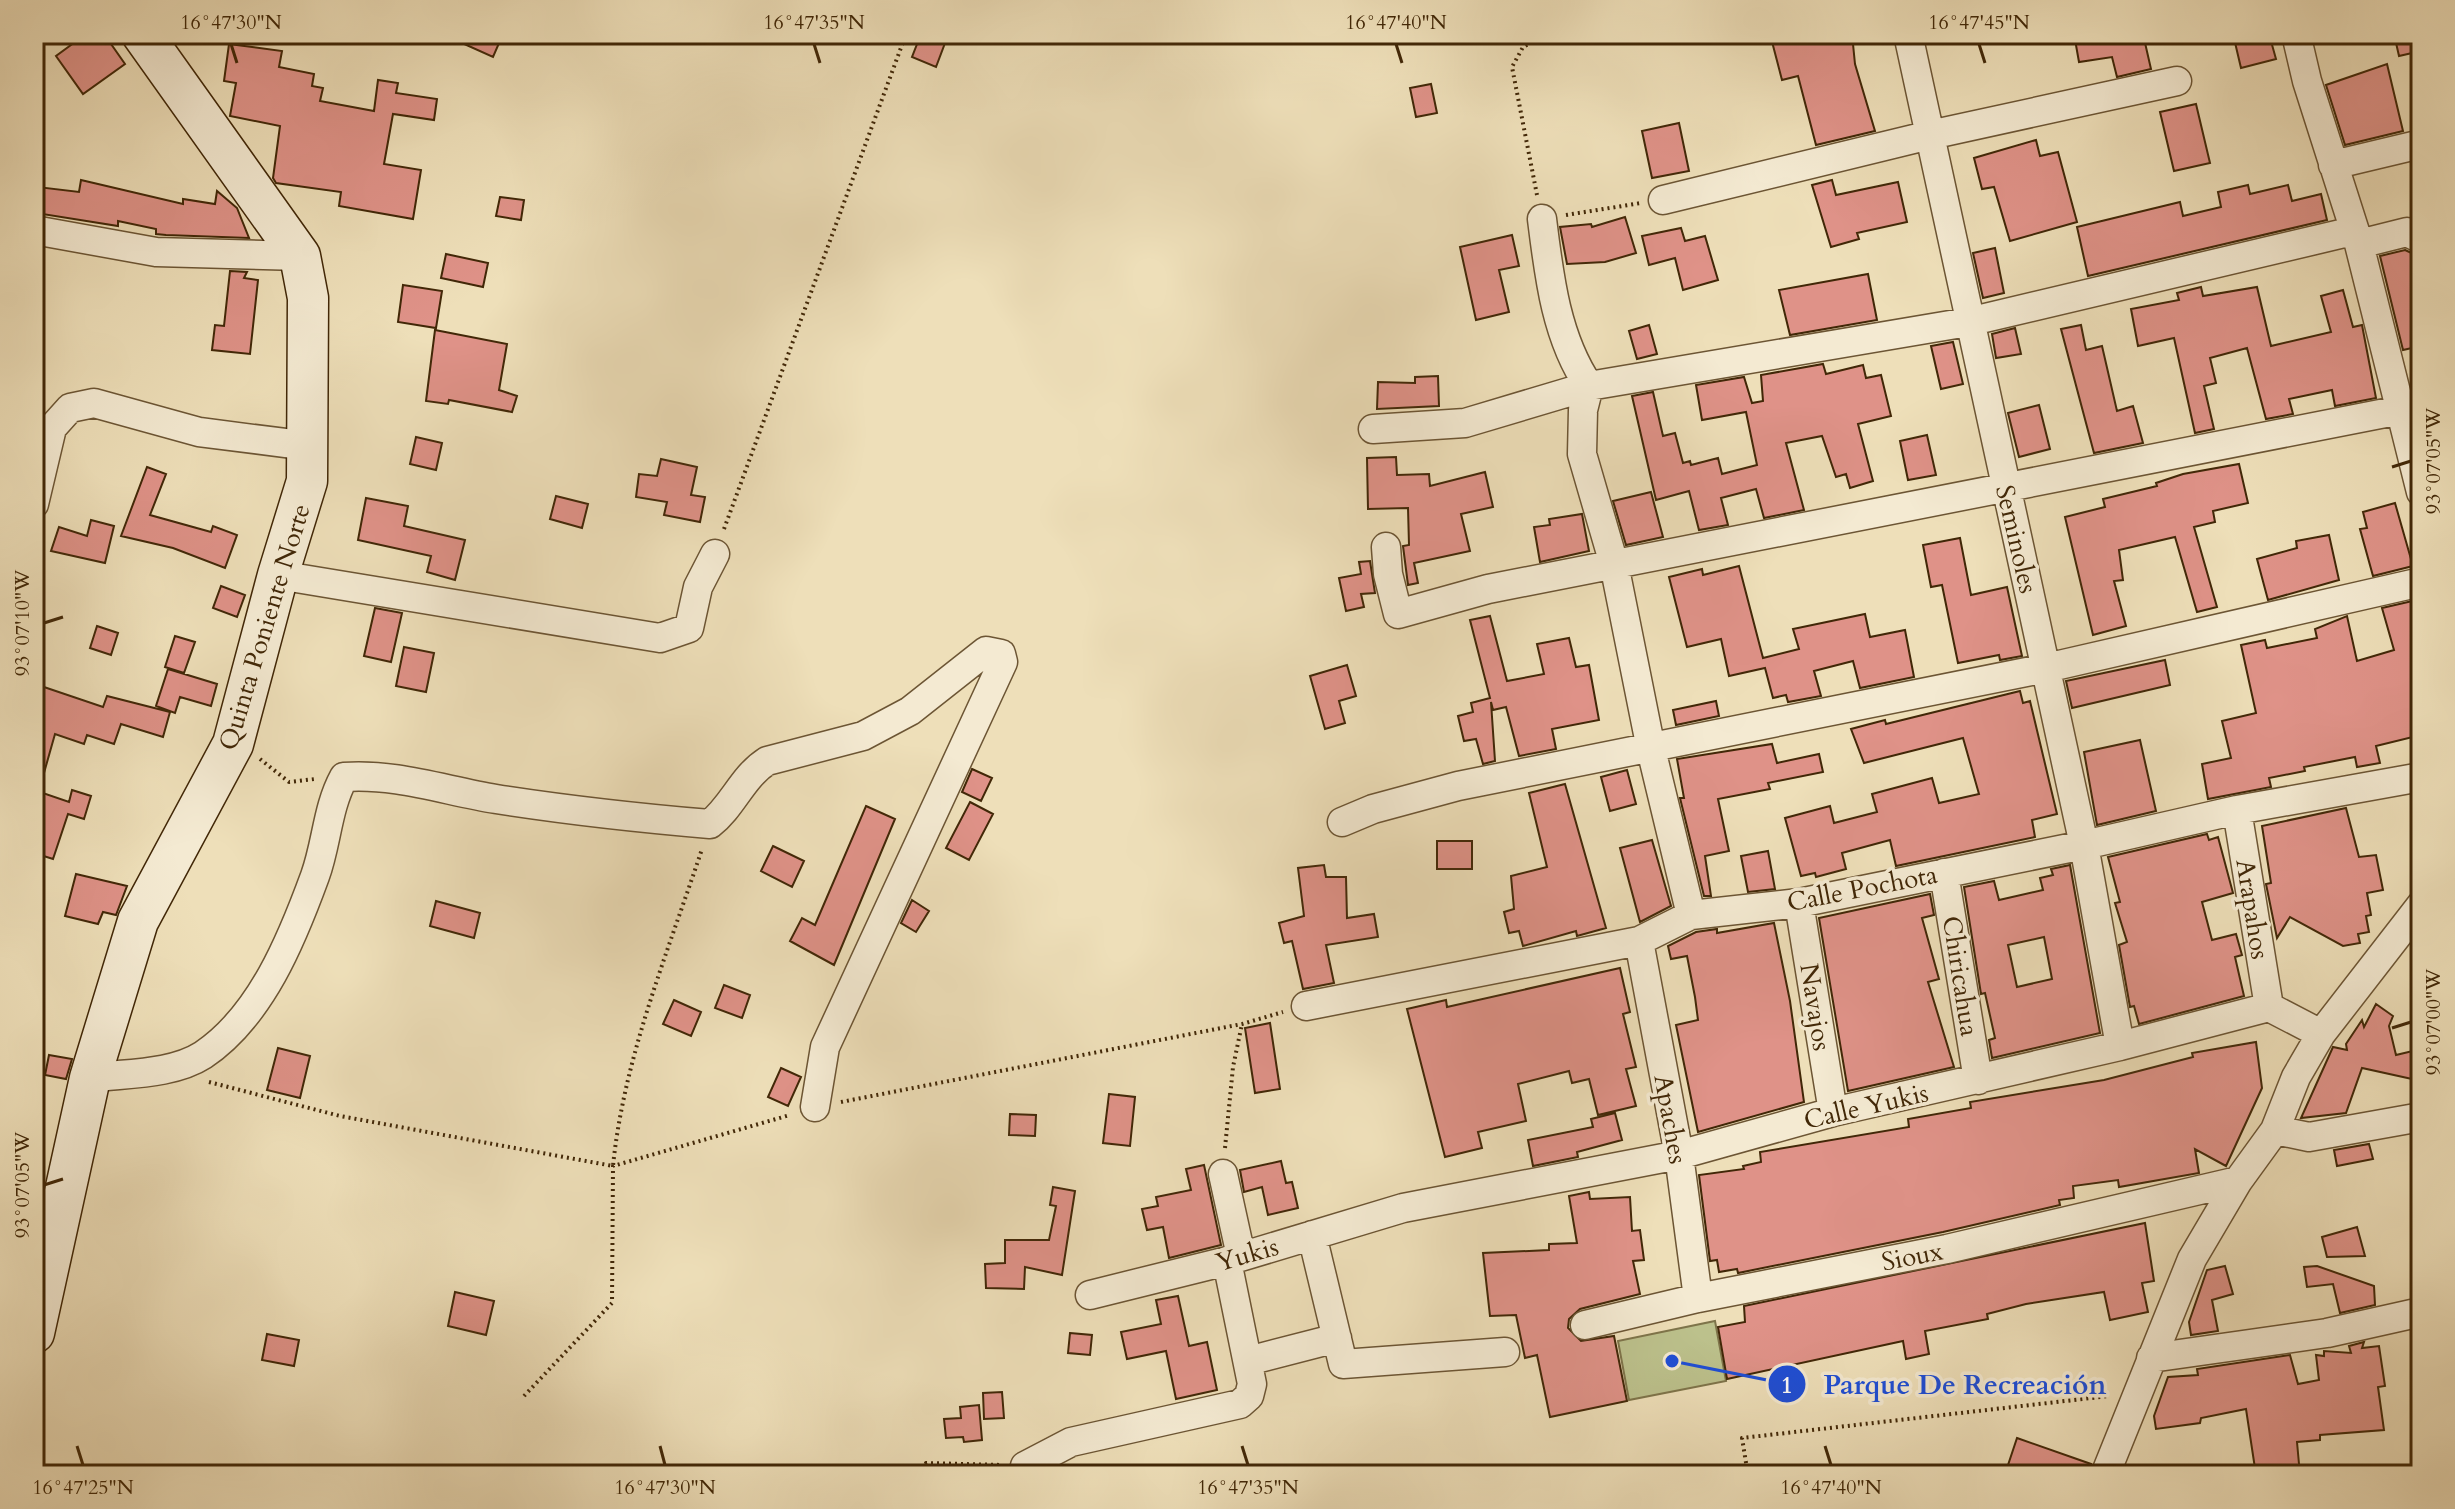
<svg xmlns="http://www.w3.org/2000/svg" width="2455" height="1509" font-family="Cardo,serif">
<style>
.green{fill:#bcc18c;stroke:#7e744a;stroke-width:2}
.building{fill:#df9288;stroke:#412707;stroke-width:2;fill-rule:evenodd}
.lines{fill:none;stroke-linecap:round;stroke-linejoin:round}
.street-casing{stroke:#6c5534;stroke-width:31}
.secondary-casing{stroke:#412707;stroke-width:43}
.path{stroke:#412707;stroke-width:4;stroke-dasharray:2 4;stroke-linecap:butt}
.street{stroke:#f4ead2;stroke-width:28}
.secondary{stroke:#f4ead2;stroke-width:40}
.ticks{fill:none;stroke:#412707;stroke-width:3}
.labels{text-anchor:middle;stroke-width:7;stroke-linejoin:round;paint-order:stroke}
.street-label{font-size:26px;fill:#412707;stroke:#f4ead2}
.leader{fill:none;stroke:#1d4ed8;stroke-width:3}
.callout-dot{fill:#1d4ed8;stroke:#f4ead2;stroke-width:3}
.mark-label{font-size:24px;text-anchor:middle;font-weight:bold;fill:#fff}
.callout-label{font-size:28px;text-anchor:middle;font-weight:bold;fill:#1d4ed8;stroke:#f4ead2;stroke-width:7;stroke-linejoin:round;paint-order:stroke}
.neatline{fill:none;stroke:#412707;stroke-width:3}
.ticks-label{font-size:20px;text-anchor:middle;fill:#412707}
</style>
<rect width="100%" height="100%" fill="#eedfb9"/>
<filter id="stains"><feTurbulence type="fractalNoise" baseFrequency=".0025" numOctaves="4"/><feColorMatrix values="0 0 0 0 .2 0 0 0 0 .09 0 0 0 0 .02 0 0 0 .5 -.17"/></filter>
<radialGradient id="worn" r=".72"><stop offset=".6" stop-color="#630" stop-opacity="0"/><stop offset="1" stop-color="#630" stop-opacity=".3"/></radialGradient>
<path class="green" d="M1715,1321L1726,1381L1629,1400L1618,1341Z"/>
<path class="building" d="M86,34H104L125,64L83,94L56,56Z
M442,34H503L493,57Z
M921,34L945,43L936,67L912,57Z
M1770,34H1852L1855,64L1875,131L1816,145L1798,76L1782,80Z
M2074,34H2143L2151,69L2117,77L2112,57L2079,62Z
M2233,34H2269L2276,59L2241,68Z
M2394,34H2417L2421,51L2399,56Z
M229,44L282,51L279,67L314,74L312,86L323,88L320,101L374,111L378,80L398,83L396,93L437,99L434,120L393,114L384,164L421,170L413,219L339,206L341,192L276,183L273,178L280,126L230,116L236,83L224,81Z
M2387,64L2403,131L2345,145L2326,85Z
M1431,84L1437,113L1416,117L1410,88Z
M2196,104L2210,163L2174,171L2160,112Z
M1679,123L1689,171L1652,178L1642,131Z
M2036,140L2040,156L2058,152L2077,222L2010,241L1994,187L1982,189L1974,158Z
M81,180L183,204V199L215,204L217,191L237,208L249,238L166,235L156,234V229L118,221V226L36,213L38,187L79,192Z
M1832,180L1836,195L1898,182L1907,222L1857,233L1859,239L1831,247L1812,185Z
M2248,185L2250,194L2288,185L2292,201L2321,194L2327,220L2088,276L2077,227L2180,202L2183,216L2221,207L2218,192Z
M500,197L524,200L521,220L496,216Z
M1625,217L1636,253L1605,262L1567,264L1560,227L1591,224L1592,227Z
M1681,228L1685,241L1705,236L1718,280L1683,290L1675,258L1649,265L1642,236Z
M1512,235L1519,266L1499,270L1509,312L1476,320L1460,247Z
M1995,248L2004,293L1983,298L1973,253Z
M2405,250L2416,255L2421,275V346L2403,350L2380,256Z
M446,254L488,263L483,287L441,278Z
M230,271L247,272L244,278L258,280L250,354L212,350L215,325L224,326Z
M1868,274L1877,320L1790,335L1779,290Z
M403,285L442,291L436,328L398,322Z
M2201,287L2203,296L2257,287L2271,346L2331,332L2321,296L2343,290L2353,327L2362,325L2376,398L2335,406L2332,390L2289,399L2293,414L2266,419L2247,348L2210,358L2216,383L2204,386L2214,429L2195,433L2174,338L2138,346L2131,309L2179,300L2177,293Z
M1649,325L1657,354L1637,359L1629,331Z
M2081,325L2086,350L2102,346L2117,411L2133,406L2143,443L2094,453L2061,329Z
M2015,328L2021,354L1996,358L1992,334Z
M435,330L507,344L499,390L517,396L512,412L449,400L448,404L426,401Z
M1953,342L1963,384L1941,389L1931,346Z
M1823,364L1826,374L1863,365L1866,378L1881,375L1891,416L1858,424L1873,481L1850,488L1846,474L1836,477L1822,436L1786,443L1804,510L1764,518L1756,489L1721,498L1728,525L1699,530L1689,491L1656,500L1632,396L1653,392L1663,436L1675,433L1683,463L1690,461L1691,465L1718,458L1722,474L1757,465L1746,412L1702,420L1696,385L1744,377L1752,403L1763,401L1761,375Z
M1438,376L1439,406L1377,409L1378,382L1415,383V377Z
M2039,405L2050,449L2019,457L2008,413Z
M1927,435L1936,475L1908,480L1900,441Z
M416,437L442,443L436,470L410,464Z
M1396,457L1397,475L1429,474L1430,486L1485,472L1493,507L1461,514L1470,551L1414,563L1418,583L1408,585L1403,546L1409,545L1408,508L1368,509L1367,458Z
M661,459L697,467L691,495L705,497L700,522L664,515L667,502L636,497L639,474L657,476Z
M2239,464L2248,503L2213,511L2215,522L2194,527L2217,607L2197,612L2175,537L2119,550L2123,580L2114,581L2126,626L2093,635L2065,517L2105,507L2103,499L2157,486L2156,483L2183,474Z
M147,467L166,474L150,515L211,532L213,526L237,535L225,568L173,548L121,536Z
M1651,492L1663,537L1626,545L1613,501Z
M556,496L588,504L582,528L550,519Z
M366,498L408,506L404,526L465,540L455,580L427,572L431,556L358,540Z
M2395,503L2413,566L2373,576L2360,529L2367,528L2363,512Z
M1582,514L1589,551L1540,562L1534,527L1550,525L1549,519Z
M91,520L114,526L105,563L51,551L59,527L87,536Z
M2329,535L2339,580L2268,600L2257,559L2297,548L2296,541Z
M1960,538L1971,595L2007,587L2022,656L2000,660L1999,655L1958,663L1942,585L1931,587L1923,545Z
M1370,561L1375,593L1361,594L1364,607L1346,611L1339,578L1361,574L1359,562Z
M1739,566L1763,658L1799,649L1793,629L1865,614L1870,637L1905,630L1914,677L1860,688L1853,661L1814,671L1821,696L1788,702L1786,695L1773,698L1765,668L1729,676L1721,639L1687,647L1669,577L1702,569L1703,575Z
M221,586L245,595L237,617L213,608Z
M2421,599V735L2376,746L2380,763L2357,767L2355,757L2304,767L2305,771L2269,778L2271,787L2208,799L2202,764L2231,758L2222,721L2256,713L2241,645L2265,640L2267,648L2317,638L2315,629L2347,616L2357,661L2394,650L2382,608Z
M375,608L402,613L391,662L364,656Z
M1490,616L1507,681L1544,674L1537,644L1569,638L1576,667L1589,665L1599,720L1552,729L1556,749L1519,756L1506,707L1493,710L1491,702L1495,761L1483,764L1476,739L1464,741L1458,716L1473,712L1471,703L1490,698L1470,620Z
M97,626L118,633L111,655L90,648Z
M175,636L195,642L184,673L165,667Z
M404,647L434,653L426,692L396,686Z
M2165,660L2170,685L2072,708L2066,681Z
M1347,665L1356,696L1339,701L1345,723L1325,729L1310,676Z
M168,669L217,684L211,706L180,697L175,713L156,706Z
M38,685L103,707L107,696L170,712L163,737L121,724L114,744L87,735L84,744L55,734L40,787L34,786V699Z
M2020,691L2023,703L2030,701L2057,814L2032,820L2035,837L1896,866L1890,840L1842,853L1846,869L1816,877L1815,873L1801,876L1785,818L1830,806L1834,823L1877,812L1872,794L1932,778L1939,803L1979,794L1963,738L1864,763L1851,729L1885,720L1886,724Z
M1716,701L1719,716L1676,725L1673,710Z
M2140,740L2156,811L2097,825L2084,752Z
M1772,744L1777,763L1819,754L1823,772L1768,783L1770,789L1718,799L1729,851L1705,856L1711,896H1704L1680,798H1684L1677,759Z
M972,769L992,778L981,801L962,792Z
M1627,770L1636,804L1610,811L1601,777Z
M1565,784L1606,928L1577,936L1576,931L1523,946L1519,931L1509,933L1504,912L1514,909L1511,876L1547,867L1529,793Z
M72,790L91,796L84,819L68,814L53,859L34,853V811L40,792L69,802Z
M970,802L993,814L969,860L946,848Z
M866,806L895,819L834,965L790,941L802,918L815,925Z
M2346,808L2359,857L2376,855L2383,890L2367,893L2371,915L2366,916L2369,932L2358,934L2360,943L2343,946L2290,917L2277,938L2266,884L2271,883L2262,826Z
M2207,834L2209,840L2218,837L2233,893L2202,902L2212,940L2236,934L2242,955L2235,957L2244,996L2139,1024L2134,1006L2130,1007L2119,945L2127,942L2115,903L2120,902L2108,857Z
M1652,840L1671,906L1640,922L1620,848Z
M1437,841H1472V869H1437Z
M773,846L804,861L792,887L761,871Z
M1768,851L1775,889L1748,892L1741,856Z
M1324,865L1326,877H1346L1347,918L1374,914L1378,937L1326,945L1334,983L1303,989L1292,941L1284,943L1279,923L1304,916L1298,868Z
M2070,865L2100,1033L1992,1058L1989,1040L1995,1038L1985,993L1981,994L1964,887L1994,881L1999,900L2043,890L2040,878L2053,875L2051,869ZM2044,937L2052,979L2017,987L2008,945Z
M76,874L127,886L116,915L103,912L98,924L65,916Z
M1930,894L1934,915L1922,918L1939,979L1928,982L1954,1067L1848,1091L1819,918Z
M912,900L929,911L916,932L901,923Z
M436,901L480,913L474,938L430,926Z
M1774,923L1790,1001L1804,1102L1698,1132L1676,1025L1698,1020L1695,997L1687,956L1671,959L1668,946L1696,932L1717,929V933Z
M1620,968L1630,1012L1623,1014L1636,1067L1626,1069L1636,1106L1598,1115L1589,1079L1572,1083L1569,1071L1518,1084L1526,1121L1478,1132L1482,1148L1445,1157L1407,1009L1446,1000L1447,1007Z
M724,985L750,995L742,1018L715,1008Z
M674,1000L701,1012L691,1036L663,1024Z
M2376,1004L2393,1016L2389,1026L2396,1055L2421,1049V1081L2362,1068L2346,1113L2301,1118L2333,1047L2347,1050L2346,1044L2362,1020L2364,1027Z
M1270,1023L1280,1089L1255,1093L1245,1028Z
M2256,1042L2262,1088L2226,1166L2195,1149L2199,1173L2119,1187L2118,1180L2073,1186L2074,1198L2059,1200L2060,1205L1943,1232L1738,1273L1737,1269L1719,1272L1717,1260L1710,1261L1699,1175L1744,1169L1743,1166L1761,1162L1760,1152L1909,1127L1908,1119L1971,1108L1970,1102L2104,1080L2193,1057L2192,1053Z
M278,1048L310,1056L300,1098L267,1090Z
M49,1055L72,1059L66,1079L45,1075Z
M781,1068L801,1077L788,1106L768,1097Z
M1109,1094L1135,1097L1130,1146L1103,1143Z
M1615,1113L1622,1140L1577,1152L1578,1157L1533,1166L1528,1140L1593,1127L1591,1119Z
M1010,1114L1036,1115L1035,1136L1009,1135Z
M2369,1144L2373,1159L2337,1166L2334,1150Z
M1281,1161L1286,1183L1292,1182L1298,1208L1268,1215L1262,1187L1244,1192L1240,1170Z
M1204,1165L1221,1245L1169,1258L1163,1227L1147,1230L1142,1209L1158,1206L1156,1197L1191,1190L1186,1169Z
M1053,1187L1075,1191L1062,1275L1025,1267L1024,1289L986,1288L985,1264L1005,1263V1240H1049L1056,1206L1050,1205Z
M1589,1192L1590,1199L1630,1197L1632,1231L1640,1230L1644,1260L1633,1261L1640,1294L1580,1309L1569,1319L1568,1328L1581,1341L1614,1336L1627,1401L1550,1417L1537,1355L1525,1358L1516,1315L1490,1316L1483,1253L1549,1250V1244L1577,1243L1569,1196Z
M2145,1223L2154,1281L2142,1283L2148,1312L2110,1320L2104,1292L2026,1304L1987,1314L1988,1319L1925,1331L1929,1354L1906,1359L1903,1341L1727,1379L1718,1327L1745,1322L1744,1306Z
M2357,1227L2365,1256L2327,1257L2322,1237Z
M2225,1266L2233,1294L2212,1300L2218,1331L2191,1335L2189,1322L2207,1270Z
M2317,1266L2374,1286L2375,1305L2340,1313L2333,1284L2307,1287L2304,1267Z
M455,1292L494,1301L486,1335L448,1326Z
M1178,1296L1189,1346L1207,1342L1217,1390L1176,1399L1166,1351L1127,1359L1121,1332L1161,1324L1156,1300Z
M1070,1333L1092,1335L1090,1355L1068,1353Z
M267,1334L299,1340L294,1366L262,1360Z
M2364,1342L2362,1348L2379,1346L2385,1386L2378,1387L2384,1430L2320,1435V1440L2297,1442L2300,1475H2256L2246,1409L2201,1418L2200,1423L2156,1429L2154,1416L2168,1377L2198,1375L2197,1369L2290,1355L2298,1384L2319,1380L2316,1355L2324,1356V1351L2351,1353L2349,1346Z
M1002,1392L1004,1418L984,1419L983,1393Z
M979,1405L982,1440L964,1442L963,1437L946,1438L944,1419L961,1418L960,1407Z
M2017,1438L2091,1464L2088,1475H2013L2014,1470L2007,1468Z"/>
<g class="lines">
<defs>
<path id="street" d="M1908,34L2084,845L2120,1046
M2296,34L2307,81L2359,244L2421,492
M2333,165L2421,144
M1663,200L1930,135L2177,81
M1542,219C1549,276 1556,338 1589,386L1583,410L1582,454L1614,564L1651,749L1691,915
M34,230L156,252L300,256
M2359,244L2407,232L2421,239
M1373,429L1465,423L1589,386L1968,322L2353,231
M34,504L52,428L70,408L94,403L199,432L309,446
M1386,547L1388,574L1398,614L1488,589L2421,406
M278,575L660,638L689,628L698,587L715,554
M2237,810L2269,1007
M1342,822L1373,809L1458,786L2046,668L2421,582
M1944,873L1978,1080
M1799,903L1833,1112
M1639,941L1679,1155L1698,1298
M1306,1006L1639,941L1691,915L1799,903L2084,845L2237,810L2421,777
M90,1078C124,1073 172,1075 203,1055C261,1016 292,939 315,876C327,843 327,808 344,777C395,773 446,791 496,799C567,810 639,818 710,824C733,806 742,777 767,761L863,736L910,711L986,651L1001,654L1003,662L825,1047L815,1107
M2275,1130L2309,1137L2421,1117
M1223,1174L1241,1256
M1312,1235L1343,1364L1505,1352
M1090,1295L1227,1261L1403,1208L1679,1155L1833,1112L2120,1046L2269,1007L2321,1034
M1585,1325L1698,1298L1947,1249L2238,1181
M2151,1358L2327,1333L2421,1312
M1248,1361L1337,1338
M1025,1466L1071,1442L1240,1404L1249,1396L1252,1384L1227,1261
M2105,1475L2192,1259L2238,1181L2275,1130L2296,1077L2321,1034L2421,905"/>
<path id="secondary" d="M34,1333L90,1078L138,921L233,744L278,575L307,481L308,298L300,256L142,34"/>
</defs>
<use href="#street" class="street-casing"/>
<use href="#secondary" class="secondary-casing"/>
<path class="path" d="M1537,195L1512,67L1523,47L1548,34
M1566,215L1641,203
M724,529L906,34
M260,759L289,782L315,779
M209,1082L340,1116L613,1166C624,1057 668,952 702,849
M841,1102L1242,1024L1283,1012
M1225,1148L1233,1067L1242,1024
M524,1396L612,1303L613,1166L790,1115
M844,1475H868
M894,1475L899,1470L908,1475
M921,1475L926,1463L1002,1465
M1748,1475L1742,1438L2109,1396"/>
<use href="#street" class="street"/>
<use href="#secondary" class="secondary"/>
</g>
<path class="ticks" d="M231,44L237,63M814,44L820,63M1396,44L1402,63M1979,44L1985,63M2392,467L2411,461M44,623L63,617M2392,1028L2411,1022M44,1185L63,1179M77,1446L83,1465M660,1446L665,1465M1242,1446L1248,1465M1825,1446L1831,1465"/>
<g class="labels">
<g class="street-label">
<text transform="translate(2017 539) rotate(77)" y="9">Seminoles</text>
<text transform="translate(264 627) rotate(-73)" y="9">Quinta Poniente Norte</text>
<text transform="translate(1862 888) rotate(-11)" y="9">Calle Pochota</text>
<text transform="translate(2253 909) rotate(81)" y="9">Arapahos</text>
<text transform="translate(1961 976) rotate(81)" y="9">Chiricahua</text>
<text transform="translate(1816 1007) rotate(81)" y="9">Navajos</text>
<text transform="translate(1866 1106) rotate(-13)" y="9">Calle Yukis</text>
<text transform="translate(1671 1119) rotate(80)" y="9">Apaches</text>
<text transform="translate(1247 1254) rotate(-16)" y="9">Yukis</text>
<text transform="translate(1912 1256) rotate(-11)" y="9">Sioux</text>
</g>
</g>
<path class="leader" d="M1672 1361L1787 1384"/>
<g class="callout-dot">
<circle cx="1672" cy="1361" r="8"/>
<circle cx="1787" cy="1384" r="20"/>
</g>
<g class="mark-label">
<text x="1787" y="1393">1</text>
</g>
<g class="callout-label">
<text x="1965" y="1394">Parque De Recreación</text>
</g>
<rect width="2455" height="1509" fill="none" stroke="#eedfb9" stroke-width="88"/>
<rect x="44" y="44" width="2367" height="1421" class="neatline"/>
<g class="ticks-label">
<text x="231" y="29">16°47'30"N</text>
<text x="814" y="29">16°47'35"N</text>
<text x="1396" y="29">16°47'40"N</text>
<text x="1979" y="29">16°47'45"N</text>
<text transform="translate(2433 461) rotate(-90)" y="7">93°07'05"W</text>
<text transform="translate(22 623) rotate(-90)" y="7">93°07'10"W</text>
<text transform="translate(2433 1022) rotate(-90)" y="7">93°07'00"W</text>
<text transform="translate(22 1185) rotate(-90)" y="7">93°07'05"W</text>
<text x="83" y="1494">16°47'25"N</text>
<text x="665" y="1494">16°47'30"N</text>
<text x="1248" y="1494">16°47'35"N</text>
<text x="1831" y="1494">16°47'40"N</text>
</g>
<rect width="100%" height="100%" filter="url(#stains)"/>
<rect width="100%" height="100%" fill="url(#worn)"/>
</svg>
